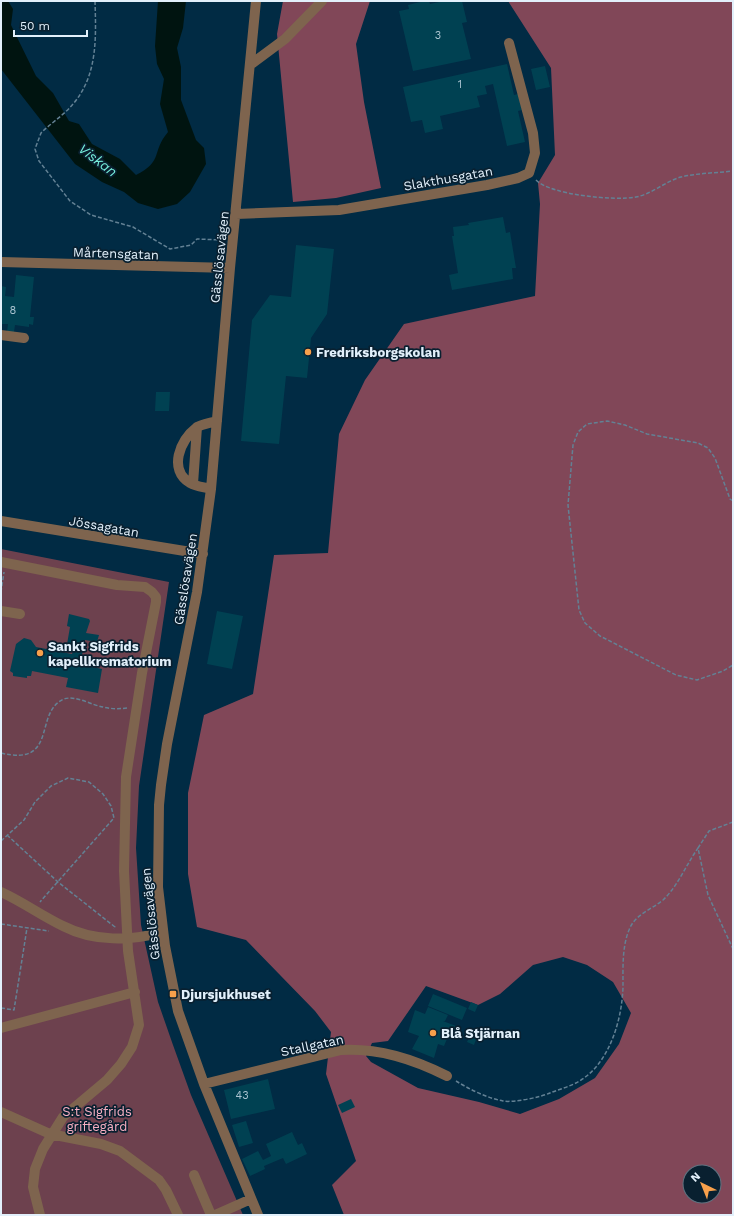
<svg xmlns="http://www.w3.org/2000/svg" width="734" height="1216" font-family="'Work Sans',sans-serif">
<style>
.green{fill:#6d414e}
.forest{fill:#814758;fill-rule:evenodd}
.water{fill:#001410}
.building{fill:#004152}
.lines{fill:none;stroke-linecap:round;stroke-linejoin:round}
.path{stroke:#638194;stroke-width:1.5;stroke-dasharray:4 2;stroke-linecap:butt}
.minor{stroke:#7e644e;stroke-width:10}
.poi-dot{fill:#f8a04b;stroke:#092030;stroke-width:1.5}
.labels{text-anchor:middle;stroke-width:3.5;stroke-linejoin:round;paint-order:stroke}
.number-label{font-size:11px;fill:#aac4d1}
.street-label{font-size:13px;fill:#e2f0fb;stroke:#092030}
.poi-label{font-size:13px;font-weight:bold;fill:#e2f0fb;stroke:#092030;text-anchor:start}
.park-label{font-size:13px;fill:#f8afc2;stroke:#092030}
.water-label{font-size:14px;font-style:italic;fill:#76edda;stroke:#092030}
</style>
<rect width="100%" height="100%" fill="#012b44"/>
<path class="green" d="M1,549L169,582L139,786L136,848L141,925L158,1002L173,1045L191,1095L243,1215H1Z"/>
<path class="forest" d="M283,1H370L356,44L364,102L381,188L336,198L293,202L277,34Z
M508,1H733V1215H344L332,1185L356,1161L326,1074L331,1032L315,1011L246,940L197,927L188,874V793L204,715L253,694L274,555L328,553L339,434L365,380L404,324L535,296L540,204L538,183L555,155L551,68ZM563,957L587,965L613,982L631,1013L619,1044L595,1078L559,1099L520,1114L479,1102L418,1088L371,1062L366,1056L372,1043L388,1041L426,986L478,1005L500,994L533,965ZM690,1172H714V1196H690Z"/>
<path class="water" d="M1,1H8L13,9L11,25L36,76L53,93L69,121L79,124L92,144L120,159L136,175C164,161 151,152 168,132L160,104L164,79L157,64L155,46L158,1H186L183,28L177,48L181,67V100L196,140L204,148L206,164L190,192L177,204L158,209L138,203L124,192L102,182L75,164L1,69Z"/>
<path class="building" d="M424,1H429L430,4L444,1H462L467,22L462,23L471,59L413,71L399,11L409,9L408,5Z
M507,64L514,95L518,94L522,110L518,111L525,142L507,146L493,84L485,86L487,94L477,96L480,107L440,116L443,129L425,133L422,120L411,122L403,87Z
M545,66L550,87L536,90L531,69Z
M503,217L506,233L510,232L516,268H512L513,279L452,290L449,275L458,273L452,236H454L453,227L469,225L468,223Z
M296,245L334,249L327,314L311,338L307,378L286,376L279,444L241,441L252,320L270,295L291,297Z
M16,275L34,277L30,317H34L33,325L29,324V327L15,325L14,332H7L8,324H1V286L6,287L5,296L14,297Z
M156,392H170L169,411H155Z
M217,611L243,616L232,669L207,664Z
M69,614L89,619L90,621L86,633L99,635L97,642L85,640L80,665H83L84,660L94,662L93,667L102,669L98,693L66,687L68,678L32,671L31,676H27V678L13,676V673L10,671L16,644L24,638L31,640L36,647L72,654L73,651L66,650L70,627L67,626Z
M433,994L467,1008L462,1020L428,1006Z
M471,1002L478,1005L475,1012L468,1009Z
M428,1007L448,1015L445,1021H443L456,1026L452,1035L449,1034L444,1046L438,1044L434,1058L412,1049L419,1036L408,1032L415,1010L425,1014Z
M473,1029L479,1031L474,1045L467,1042Z
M268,1079L275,1109L231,1119L224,1090Z
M351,1099L355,1107L342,1113L338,1105Z
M246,1121L253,1143L239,1147L232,1125Z
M292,1132L298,1145L302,1143L307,1154L286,1164L283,1158L264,1166L265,1169L250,1176L242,1159L258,1151L263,1160L271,1156L266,1144Z"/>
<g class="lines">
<path class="path" d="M95,1C96,37 98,75 73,104C64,115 51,123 41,133L35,149L39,161L70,201L91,215L133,227L170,249L191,245L197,239L223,240
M536,180C550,195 615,201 636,197C652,194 666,181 681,177C698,173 716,173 733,171
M733,501L730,499L715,458L708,448L698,443L647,434L625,425L607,421L587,424L578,432L573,445L568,505L579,610L585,623L600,636L676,675L697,680L723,671L733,665
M183,561L190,566
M1,592L4,572
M1,753C59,767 33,712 64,699C76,695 91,705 103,707C111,709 119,709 127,708
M733,822L709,831L698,848L708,895L733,949
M7,835L58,882L115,927L114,929
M1,841L24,820L35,802L51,786L68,778L89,782L103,794L111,806L114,818L40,902
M1,924L49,931
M1,1008L14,1010L27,928
M456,1081C469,1089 487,1098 503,1101C513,1103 541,1097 550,1093C560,1089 572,1086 581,1080C610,1062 622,1019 623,987C623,968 622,947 629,930C635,914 651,910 663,900C678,886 686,865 698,848"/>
<path class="minor" d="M256,1L230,268L211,489L197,592L167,744L161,785L159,805L158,887L165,946L178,1011L204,1084L258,1215
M250,65L285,39L322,1
M236,214L339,210L487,185L518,178L529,173L535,153L533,133L509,43
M1,262L230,268
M1,335L24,338
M193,484L197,427
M211,489C204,487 197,487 190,483C168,470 180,440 196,428C201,424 211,423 217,421
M1,521L203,554
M1,562L117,585L145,587L152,592L156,597V602L142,673L126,777L124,871L128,951L139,1025L132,1047L121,1064L107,1080L63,1117L43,1149L35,1169L33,1187L40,1215
M1,611L20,614
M1,892C23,902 42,916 63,926C94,942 131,941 163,932
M1,1028L135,992
M204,1084L341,1050C379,1048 413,1059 447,1076
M1,1112L50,1134L101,1144L120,1151L159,1180L166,1190L178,1215
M194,1175L211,1215
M215,1215L251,1199"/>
</g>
<g class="poi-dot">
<circle cx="308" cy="352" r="4"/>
<circle cx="40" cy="653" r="4"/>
<rect x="169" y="990" width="8" height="8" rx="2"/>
<circle cx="433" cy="1033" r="4"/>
</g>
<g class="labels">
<g class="number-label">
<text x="438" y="39">3</text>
<text x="460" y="88">1</text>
<text x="13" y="314">8</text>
<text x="242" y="1099">43</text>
</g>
<g class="street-label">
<text transform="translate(448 178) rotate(-10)" y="5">Slakthusgatan</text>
<text transform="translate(116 253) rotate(2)" y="5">Mårtensgatan</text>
<text transform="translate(219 257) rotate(-84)" y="5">Gässlösavägen</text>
<text transform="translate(104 526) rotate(10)" y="5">Jössagatan</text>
<text transform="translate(185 579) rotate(-81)" y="5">Gässlösavägen</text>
<text transform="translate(150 914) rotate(-96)" y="5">Gässlösavägen</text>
<text transform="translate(312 1045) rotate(-12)" y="5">Stallgatan</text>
</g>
<g class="poi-label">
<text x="316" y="357">Fredriksborgskolan</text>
<text x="48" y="651">Sankt Sigfrids<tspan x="48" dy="15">kapellkrematorium</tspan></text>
<text x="181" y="999">Djursjukhuset</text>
<text x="441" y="1038">Blå Stjärnan</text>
</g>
<g class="park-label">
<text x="97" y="1116">S:t Sigfrids<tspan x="97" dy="15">griftegård</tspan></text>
</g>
<g class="water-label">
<text transform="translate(98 160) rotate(37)" y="5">Viskan</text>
</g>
</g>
<rect width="734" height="1216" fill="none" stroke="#e2f0fb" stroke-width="4"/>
<g transform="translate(702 1184) rotate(317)"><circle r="19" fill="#092030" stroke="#607381"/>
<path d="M0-3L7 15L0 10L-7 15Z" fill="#f8a04b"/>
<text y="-6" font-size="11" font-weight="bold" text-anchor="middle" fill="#e2f0fb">N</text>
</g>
<path d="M14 30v6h73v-6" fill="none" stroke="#e2f0fb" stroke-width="2"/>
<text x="20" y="30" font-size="12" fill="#e2f0fb" stroke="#092030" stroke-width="3" paint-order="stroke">50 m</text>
</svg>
